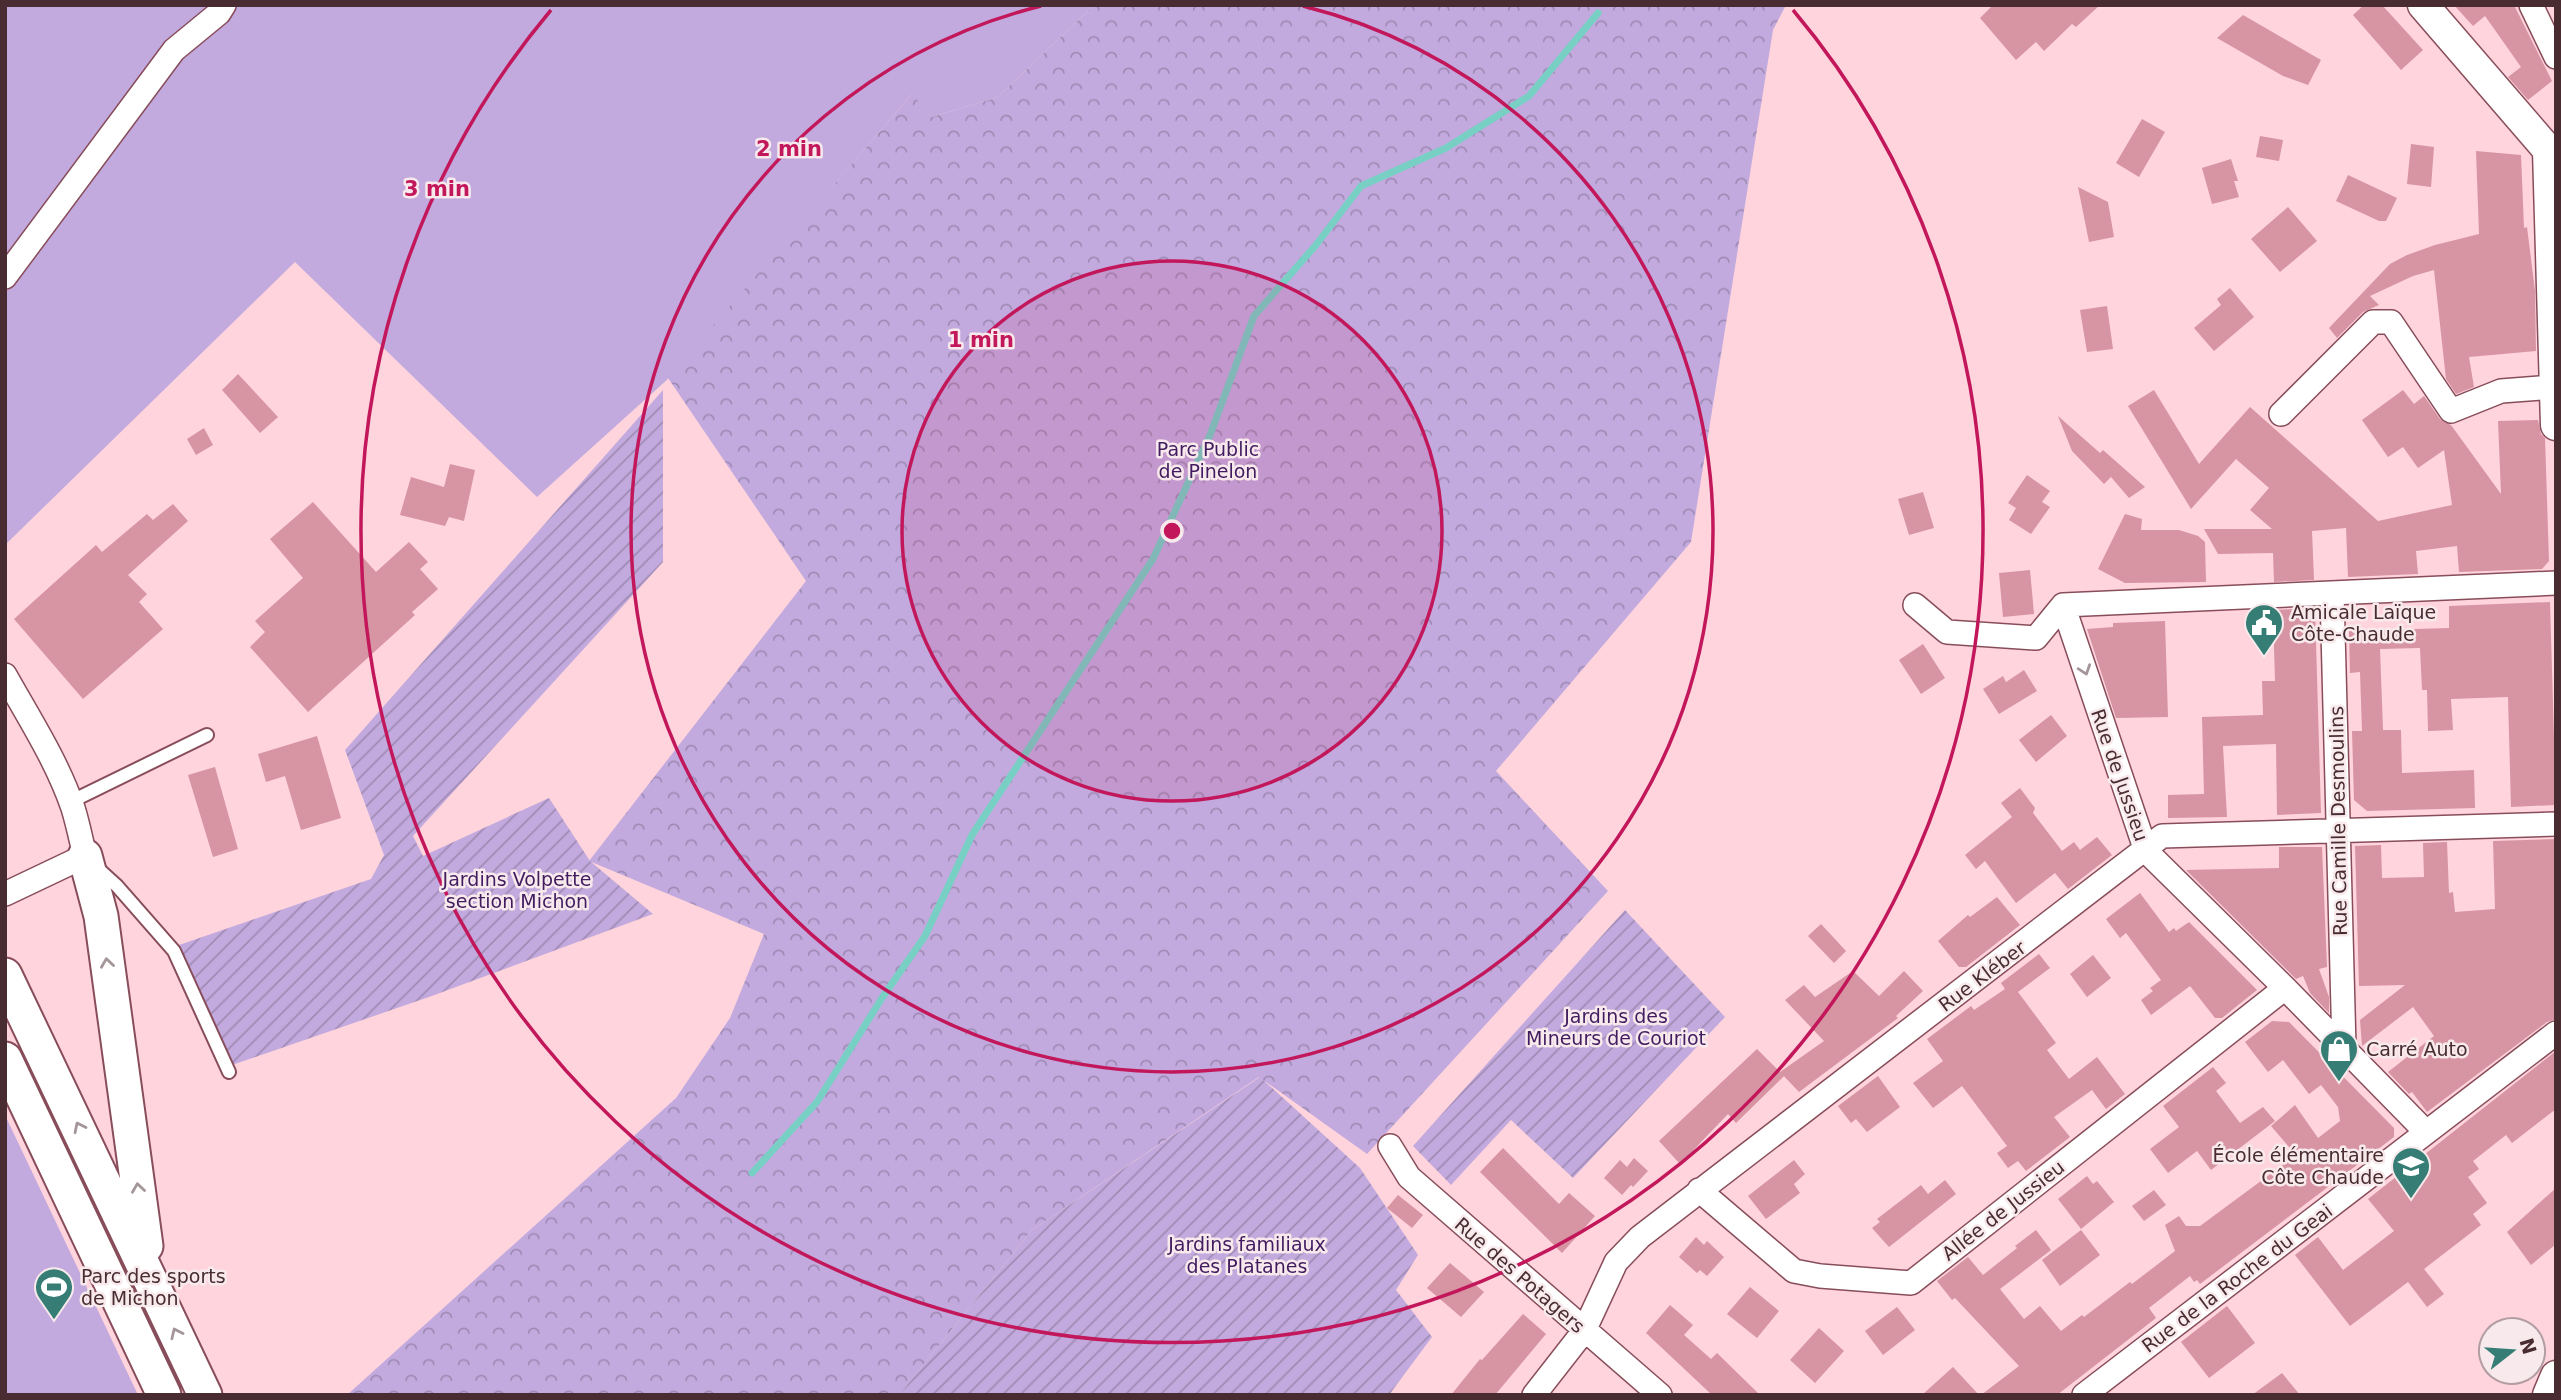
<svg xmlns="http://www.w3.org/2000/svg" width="2561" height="1400" font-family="'DejaVu Sans',sans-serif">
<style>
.grass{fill:#c2aade}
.park{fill:url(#park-crowns)}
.garden{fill:url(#garden-furrows)}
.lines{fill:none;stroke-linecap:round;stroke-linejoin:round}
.stream{stroke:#78cfc4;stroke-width:7}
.building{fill:#d794a2}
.service-casing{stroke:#884d5a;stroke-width:16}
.minor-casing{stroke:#884d5a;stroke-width:26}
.tertiary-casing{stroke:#884d5a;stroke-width:33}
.secondary-casing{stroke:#884d5a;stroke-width:37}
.service{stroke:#fff;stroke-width:12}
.minor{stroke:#fff;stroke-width:23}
.tertiary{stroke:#fff;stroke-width:30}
.secondary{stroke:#fff;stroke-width:33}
.oneway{stroke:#a49698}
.ring{fill:none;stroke:#c2185b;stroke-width:3.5}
.labels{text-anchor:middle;stroke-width:5;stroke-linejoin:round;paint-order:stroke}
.park-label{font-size:19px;fill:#411c60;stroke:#f8eaec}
.poi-label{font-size:19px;fill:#482c32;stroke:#f8eaec;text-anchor:start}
.street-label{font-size:19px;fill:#482c32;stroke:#f8eaec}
.centre{fill:#c2185b;stroke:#f8eaec;stroke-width:3.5}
.ring-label{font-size:21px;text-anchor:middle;font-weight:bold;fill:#c2185b;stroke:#f8eaec;stroke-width:5;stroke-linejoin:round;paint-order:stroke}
</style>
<defs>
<pattern id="park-crowns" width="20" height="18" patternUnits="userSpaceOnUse" patternTransform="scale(1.75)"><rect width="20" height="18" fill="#c2aade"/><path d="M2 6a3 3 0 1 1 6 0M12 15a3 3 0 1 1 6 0" fill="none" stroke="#a08bb5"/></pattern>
<pattern id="garden-furrows" width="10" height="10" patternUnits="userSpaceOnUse" patternTransform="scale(1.75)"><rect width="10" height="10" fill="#c2aade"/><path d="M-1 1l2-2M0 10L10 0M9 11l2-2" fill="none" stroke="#a08bb5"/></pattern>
</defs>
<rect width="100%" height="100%" fill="#ffd4dc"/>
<path class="grass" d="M5,5H1094L998,97L932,117L911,95L669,378L537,497L295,262L5,545Z
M5,1115L138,1395H5Z"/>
<path class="park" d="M1094,5H1786L1773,30L1691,542L1496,771L1608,891L1367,1154L1259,1077L1032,1230L899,1395H347L676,1098L730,1018L764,934L589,861L806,581L668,378L912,94L932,117L998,97Z"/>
<path class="garden" d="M663,390V562L413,836L423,856L549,798L590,861L653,914L429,997L232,1065L179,945L371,879L384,855L345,750Z
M1625,910L1725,1017L1573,1178L1511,1120L1451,1185L1413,1146Z
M1260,1077L1360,1168L1418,1255L1396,1290L1432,1337L1389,1395H899L1032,1230Z"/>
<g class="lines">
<path class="stream" d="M752,1173L817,1102L882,998L925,936L972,835L1153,559L1210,435L1254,316L1316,245L1361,186L1446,148L1529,96L1598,13"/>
</g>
<path class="building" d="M1993,5H2100L2076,27L2072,24L2044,51L2036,42L2016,60L1980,18Z
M2364,5H2382L2423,50L2401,70L2353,15Z
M2454,5H2514L2552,81L2528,100L2508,77L2521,67L2485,16L2473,26Z
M2243,15L2321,60L2308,85L2283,76L2217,38Z
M2142,119L2165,132L2139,177L2116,163Z
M2260,136L2283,140L2279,161L2256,157Z
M2411,144L2434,147L2431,187L2407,184Z
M2476,151L2521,155L2524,228L2527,227L2535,291L2536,351L2469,357L2474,387L2456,394L2446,379L2434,270L2413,276L2370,296L2379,305L2363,312L2337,338L2329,328L2390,264L2407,255L2435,245L2479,234Z
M2231,159L2238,181H2234L2239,197L2212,204L2202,168Z
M2348,175L2397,198L2386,221H2379L2336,201Z
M2078,187L2108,202L2114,237L2089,242Z
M2288,207L2317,241L2280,272L2251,239Z
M2230,288L2254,317L2214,351L2194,328L2221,305L2217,299Z
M2107,306L2113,349L2087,352L2080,310Z
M238,374L278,417L260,433L222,390Z
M2154,390L2199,464L2250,407L2378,521L2452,505L2444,450L2418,468L2403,447L2388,457L2362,420L2403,390L2414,404L2424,396L2440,419L2451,425L2501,494L2498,421L2538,420L2541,434L2545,438L2549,561L2542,569L2459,572L2457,546L2416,551L2418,574L2348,577L2346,528L2312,531L2314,580L2274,582L2273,553L2218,554L2204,529H2272L2250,510L2269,488L2236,459L2191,509L2128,406Z
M2058,416L2100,453L2103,450L2145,487L2129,498L2111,477L2104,484L2072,451Z
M204,428L213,445L196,455L187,439Z
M450,464L475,470L464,521L449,517L445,526L400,515L411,477L444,487Z
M2027,475L2050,491L2042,502L2050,507L2031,534L2009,520L2016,508L2008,503Z
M1923,492L1934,528L1909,535L1898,499Z
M313,502L376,572L409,542L428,562L420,569L438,589L412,612L415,615L308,712L250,647L265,632L255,621L303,578L270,539Z
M173,504L188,521L128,575L147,594L139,602L163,629L83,699L14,619L96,545L102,552L147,514L153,520Z
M2125,514L2142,519L2141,530H2179L2198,536L2205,542L2206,582L2125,583L2098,569Z
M2030,570L2034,614L2003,617L1999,573Z
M2550,602L2556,805L2511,807L2508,697L2451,699L2453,730L2428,731L2427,690H2422L2420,648L2380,649L2383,730H2401L2402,773L2474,770L2475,808L2367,811L2354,800L2352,731H2362L2360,672L2350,673L2349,631L2449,628V606Z
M2315,608L2321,813L2277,815L2276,744L2223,746L2227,817L2168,818V795L2204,794L2202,717L2263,715L2262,681H2275L2273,613H2275V610Z
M2165,621L2168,717L2116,718L2087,629L2113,627V623Z
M1923,644L1945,678L1921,694L1899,660Z
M2024,670L2037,691L1999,714L1983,689L2003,676L2006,682Z
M2051,715L2067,736L2036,762L2019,740Z
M317,736L341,818L301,830L285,776L266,782L258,754Z
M215,767L238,849L213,857L188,775Z
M2020,788L2035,808L2033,813L2062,851L2074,842L2080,850L2097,837L2112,855L2068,889L2055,873L2016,903L1985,861L1976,869L1965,855L2012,817L2001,803Z
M2556,839V1019L2547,1022L2427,1112L2412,1092L2409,1094L2388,1072L2434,1036L2413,1007L2362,1046L2360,1020L2405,985L2359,986L2355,846L2381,845L2382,878L2424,877L2423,843L2447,842L2449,893L2453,892L2455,912L2495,909L2493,841Z
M2279,847H2322L2327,967L2319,969L2329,997V1013L2310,993L2303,976L2296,979L2186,870L2279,868Z
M2140,893L2169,932L2174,928L2176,931L2189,922L2257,990L2222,1018H2215L2190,986L2151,1015L2141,1000L2153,991L2150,988L2161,980L2126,933L2120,938L2106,919Z
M1997,897L2020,925L1966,967H1959L1938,941L1968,915L1970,917Z
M1821,924L1846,951L1834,963L1808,936Z
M2039,954L2050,968L2018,992L2056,1043L2047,1050L2069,1079L2097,1057L2125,1094L2106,1109L2092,1090L2054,1117L2070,1137L2026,1171L2018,1161L2008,1168L1997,1153L2007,1146L1962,1086L1933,1108L1913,1083L1943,1061L1927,1039L1971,1006L1974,1010L2005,989L2001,983Z
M2093,955L2111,978L2087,997L2070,974Z
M1853,971L1879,996L1904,971L1923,991L1896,1016L1898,1018L1799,1092L1780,1072L1824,1041L1785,1000L1804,985L1815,997Z
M2272,1021L2289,1022L2394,1128V1137L2200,1284L2197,1280L2194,1282L2190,1276L2149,1308L2156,1318L2057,1395H1981L2019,1366L1955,1298L1952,1300L1937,1281L1968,1257L1983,1275L2017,1248L2015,1246L2036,1230L2051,1250L2000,1289L2024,1319L2040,1306L2061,1331L2082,1315L2084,1317L2130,1282L2132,1284L2175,1251L2165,1225L2179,1216L2186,1226H2200L2296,1155L2271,1126L2295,1105L2318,1138L2340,1121L2338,1107L2321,1085L2309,1094L2283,1060L2268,1072L2245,1042Z
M1757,1049L1784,1076L1736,1123L1728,1114L1680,1164L1659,1141Z
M2556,1051V1109L2512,1143L2506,1135L2473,1161L2479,1169L2468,1177L2487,1203L2473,1214L2481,1225L2424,1269L2444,1294L2427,1307L2408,1282L2350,1326L2295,1255L2318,1237L2343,1270L2394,1231L2368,1199Z
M2213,1067L2226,1083L2216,1091L2240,1123L2263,1107L2275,1121L2211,1170L2197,1151L2168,1173L2150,1149L2179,1127L2163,1106Z
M1878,1076L1900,1107L1867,1132L1856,1119L1851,1123L1838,1106Z
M1503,1148L1559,1204L1569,1193L1595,1216L1562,1253L1480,1172Z
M1634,1158L1648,1171L1633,1187L1631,1185L1622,1195L1604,1178L1620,1160L1627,1167Z
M1794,1160L1805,1174L1794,1184L1800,1193L1766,1219L1748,1196Z
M2087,1176L2093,1184L2097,1181L2114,1202L2081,1229L2058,1199Z
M1945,1180L1956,1194L1889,1247L1872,1228L1880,1222L1877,1219L1921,1185L1928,1194Z
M2556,1188V1244L2531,1265L2507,1232Z
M2154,1190L2166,1205L2144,1221L2132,1206Z
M1398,1195L1423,1215L1412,1228L1387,1208Z
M2081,1230L2100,1255L2060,1286L2042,1260Z
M1696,1237L1704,1245L1707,1241L1724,1257L1707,1276L1700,1270L1697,1273L1679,1257Z
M1450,1263L1484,1292L1461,1317L1427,1288Z
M1750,1287L1779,1311L1757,1338L1727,1314Z
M1670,1305L1693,1325L1684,1335L1711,1359L1717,1353L1760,1395H1712L1646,1333Z
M2227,1306L2255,1343L2209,1378L2181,1342Z
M1897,1307L1915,1330L1883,1355L1865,1331Z
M1523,1314L1546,1334L1495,1395H1451L1480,1359L1482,1360Z
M1819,1328L1844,1351L1815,1383L1790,1360Z
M1953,1367L1979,1395H1922Z
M2282,1373L2300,1395H2252Z"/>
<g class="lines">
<defs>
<path id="service" d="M70,802L207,735
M95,866L117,886L174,951L229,1072"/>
<path id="minor" d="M2531,5L2556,57
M5,277L174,50L219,13L224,5
M2281,414L2373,322H2391L2451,411L2501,391L2554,387
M2332,594L2344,1047
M1915,605L1947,632L2036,638L2063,605
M2063,605L2146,851L2285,988L2426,1132
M2063,605L2556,583
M5,675C29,718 57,761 73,808C78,824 81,840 85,856L5,894
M1390,1146L1409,1177L1660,1395
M1699,1190L1794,1271L1820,1276L1911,1283L2285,988
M1534,1395L1584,1331L1616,1262L1640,1237L2162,836L2556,824
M2084,1395L2556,1033"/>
<path id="tertiary" d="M2423,5L2548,150L2556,425
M2548,1395L2556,1376"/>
<path id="secondary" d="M85,856L101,916L146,1246
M5,975L205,1395
M5,1059L164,1395"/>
</defs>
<use href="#service" class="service-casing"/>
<use href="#minor" class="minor-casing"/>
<use href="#tertiary" class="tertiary-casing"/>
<use href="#secondary" class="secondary-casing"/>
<use href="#service" class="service"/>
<use href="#minor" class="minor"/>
<use href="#tertiary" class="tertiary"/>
<use href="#secondary" class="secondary"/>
</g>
<defs><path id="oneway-chevron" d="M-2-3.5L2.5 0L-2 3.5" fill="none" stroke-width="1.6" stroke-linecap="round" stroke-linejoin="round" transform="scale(1.75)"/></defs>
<g class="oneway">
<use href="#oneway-chevron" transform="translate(2085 670) rotate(71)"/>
<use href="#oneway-chevron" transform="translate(107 963) rotate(-98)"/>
<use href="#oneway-chevron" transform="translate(79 1127) rotate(-116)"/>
<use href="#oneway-chevron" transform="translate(138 1188) rotate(-98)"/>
<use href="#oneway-chevron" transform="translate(176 1333) rotate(-115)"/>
</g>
<circle cx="1172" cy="531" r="270" fill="#c2185b" fill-opacity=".12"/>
<g class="ring">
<circle cx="1172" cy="531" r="270"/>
<path d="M1303 6A541 541 0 1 1 1041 6"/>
<path d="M1793 10A811 811 0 1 1 551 10"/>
</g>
<defs>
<symbol id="civic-pin" viewBox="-11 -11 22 30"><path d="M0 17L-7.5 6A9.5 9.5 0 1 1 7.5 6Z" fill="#367d75" stroke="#f8eaec"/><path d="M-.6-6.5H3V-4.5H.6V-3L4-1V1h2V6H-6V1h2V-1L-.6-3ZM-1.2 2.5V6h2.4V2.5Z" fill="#fff"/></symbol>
<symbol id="shop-pin" viewBox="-11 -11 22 30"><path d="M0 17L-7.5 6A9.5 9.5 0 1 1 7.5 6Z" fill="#367d75" stroke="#f8eaec"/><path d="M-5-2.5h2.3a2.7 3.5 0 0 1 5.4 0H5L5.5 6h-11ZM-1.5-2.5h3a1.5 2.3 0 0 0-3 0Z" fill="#fff"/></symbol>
<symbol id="school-pin" viewBox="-11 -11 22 30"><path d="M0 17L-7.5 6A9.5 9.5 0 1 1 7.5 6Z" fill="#367d75" stroke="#f8eaec"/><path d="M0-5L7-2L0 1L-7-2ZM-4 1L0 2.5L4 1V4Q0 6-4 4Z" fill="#fff"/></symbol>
<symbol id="stadium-pin" viewBox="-11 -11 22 30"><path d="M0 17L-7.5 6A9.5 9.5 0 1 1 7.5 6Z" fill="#367d75" stroke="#f8eaec"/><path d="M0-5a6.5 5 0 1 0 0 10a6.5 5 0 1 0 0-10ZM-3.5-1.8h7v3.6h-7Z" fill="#fff"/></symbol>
</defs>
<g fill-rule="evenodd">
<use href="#civic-pin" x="2242" y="601" width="44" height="60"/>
<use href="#shop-pin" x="2317" y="1027" width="44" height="60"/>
<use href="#school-pin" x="2389" y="1144" width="44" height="60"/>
<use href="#stadium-pin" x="32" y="1265" width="44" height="60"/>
</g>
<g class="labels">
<g class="park-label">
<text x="1208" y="456">Parc Public<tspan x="1208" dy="22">de Pinelon</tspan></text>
<text x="517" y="886">Jardins Volpette<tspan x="517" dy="22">section Michon</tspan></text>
<text x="1616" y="1023">Jardins des<tspan x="1616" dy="22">Mineurs de Couriot</tspan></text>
<text x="1247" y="1251">Jardins familiaux<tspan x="1247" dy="22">des Platanes</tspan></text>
</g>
<g class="poi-label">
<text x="2291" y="619">Amicale Laïque<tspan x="2291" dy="22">Côte-Chaude</tspan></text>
<text x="2366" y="1056">Carré Auto</text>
<text x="2384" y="1162" text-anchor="end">École élémentaire<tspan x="2384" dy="22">Côte Chaude</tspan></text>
<text x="81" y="1283">Parc des sports<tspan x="81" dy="22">de Michon</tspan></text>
</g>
<g class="street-label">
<text transform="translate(2120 775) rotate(71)" y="7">Rue de Jussieu</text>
<text transform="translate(2338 821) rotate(-91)" y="7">Rue Camille Desmoulins</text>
<text transform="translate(1982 976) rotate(-37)" y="7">Rue Kléber</text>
<text transform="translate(2003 1210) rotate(-38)" y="7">Allée de Jussieu</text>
<text transform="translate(1520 1275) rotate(41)" y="7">Rue des Potagers</text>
<text transform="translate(2237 1278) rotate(-37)" y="7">Rue de la Roche du Geai</text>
</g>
</g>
<circle cx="1172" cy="531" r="10" class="centre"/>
<g class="ring-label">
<text x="789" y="156">2 min</text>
<text x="437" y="196">3 min</text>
<text x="981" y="347">1 min</text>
</g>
<rect width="2561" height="1400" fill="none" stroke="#482c32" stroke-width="14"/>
<g transform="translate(2512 1351) rotate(73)"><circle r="33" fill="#f8eaec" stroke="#b29ea2" stroke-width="2"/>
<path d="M0-5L12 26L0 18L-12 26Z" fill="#367d75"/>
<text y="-10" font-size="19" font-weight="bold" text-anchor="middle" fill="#482c32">N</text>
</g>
</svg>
